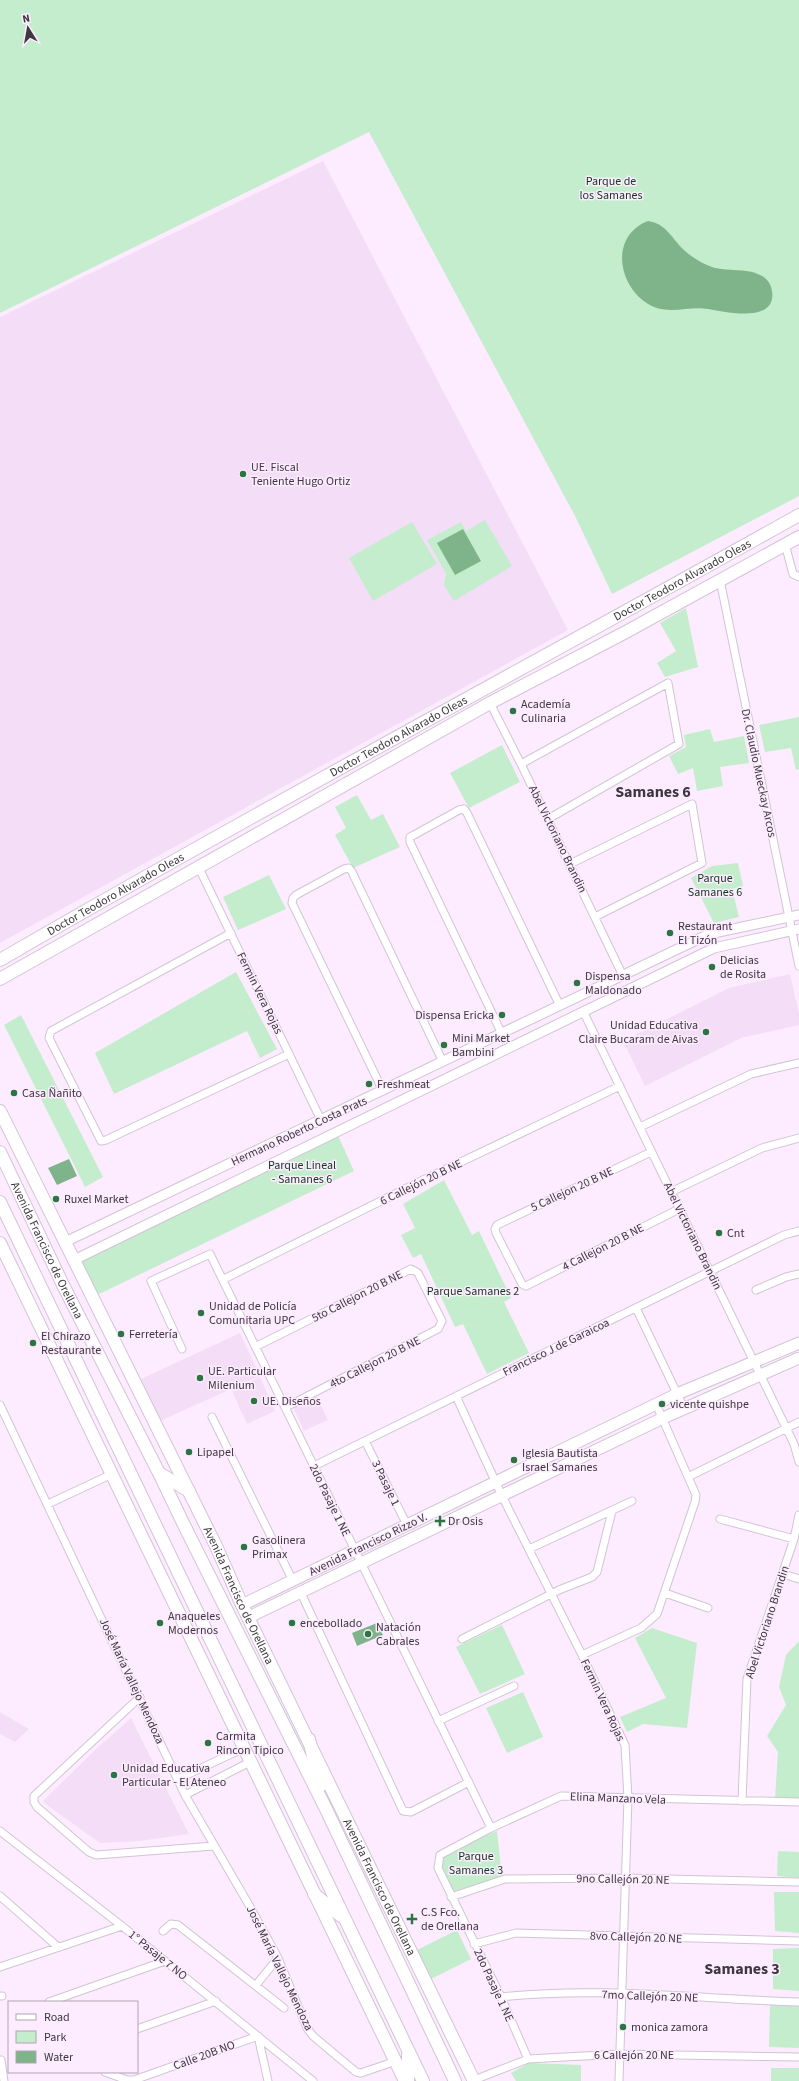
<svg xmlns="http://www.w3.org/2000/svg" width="799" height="2081" font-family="'Source Sans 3',sans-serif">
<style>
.built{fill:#f4def7}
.green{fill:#c3edcc}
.water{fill:#7fb38a}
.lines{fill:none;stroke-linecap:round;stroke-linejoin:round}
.minor-casing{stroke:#d2c3d5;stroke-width:9}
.tertiary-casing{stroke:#d2c3d5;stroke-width:11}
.secondary-casing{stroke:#d2c3d5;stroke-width:13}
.primary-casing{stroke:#d2c3d5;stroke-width:14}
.trunk-casing{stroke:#d2c3d5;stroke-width:14}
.minor{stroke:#fff;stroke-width:7}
.tertiary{stroke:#fff;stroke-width:9}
.secondary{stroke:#fff;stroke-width:11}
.primary{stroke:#fff;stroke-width:12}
.trunk{stroke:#fff;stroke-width:12}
.poi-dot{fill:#2c7543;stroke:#fdecff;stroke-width:1.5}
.labels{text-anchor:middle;stroke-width:3;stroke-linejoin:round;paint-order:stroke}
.park-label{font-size:12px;fill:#0f381c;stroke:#fdecff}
.poi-label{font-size:12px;fill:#3e373f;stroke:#fdecff;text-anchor:start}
.street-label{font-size:12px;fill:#3e373f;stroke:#fdecff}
.district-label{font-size:16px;font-weight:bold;fill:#3e373f;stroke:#fdecff}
</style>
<rect width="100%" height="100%" fill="#fdecff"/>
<path class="built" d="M323,161L568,630L0,943V317Z
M790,974L799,1014V1025L741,1038L645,1086L623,1041L729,988Z
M240,1333L260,1376L160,1421L141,1379Z
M260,1377L275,1411L247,1424L232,1391Z
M316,1395L328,1420L304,1431L293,1407Z
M0,1712L29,1729L15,1742L0,1734Z
M131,1718L189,1834L140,1841L100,1843L44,1803V1800L95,1750Z"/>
<path class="green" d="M0,0H799V496L612,594L575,516L369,132L0,313Z
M485,520L512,566L454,601L444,585L446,574L427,540L461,522L466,531Z
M412,522L437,564L373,601L349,558Z
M686,608L698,667L665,677L657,663L676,651L660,623Z
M799,717V769L796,770L791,748L765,752L759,725Z
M710,729L714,742L744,736L749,763L720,767L723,786L697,791L693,768L678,774L669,756L686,747L684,735Z
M502,745L520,782L469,808L450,773Z
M357,795L371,820L383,814L400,847L353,868L335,835L346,828L335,807Z
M738,863L743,886L732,889L739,917L714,923L691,878L712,866Z
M269,875L286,909L238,930L223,897Z
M236,972L277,1049L260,1058L247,1031L114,1094L95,1053Z
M21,1015L103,1177L85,1187L4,1025Z
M336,1131L354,1171L93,1297L74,1260Z
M444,1180L472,1235L479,1231L511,1298L504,1302L529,1353L487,1374L463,1324L455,1327L421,1254L413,1258L401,1235L415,1228L403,1204Z
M502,1625L525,1674L480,1694L456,1647Z
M652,1628L697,1643L687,1728L643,1724L627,1732L620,1717L666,1698L635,1638Z
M799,1641V1799H775L778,1752L767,1736L786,1705L779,1687L786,1655Z
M523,1692L543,1737L507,1753L486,1708Z
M497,1831L502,1877L451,1892L440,1859L468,1843Z
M778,1851L799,1852V1878L777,1876Z
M774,1892H799V1933L775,1931Z
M457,1930L471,1959L431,1979L417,1950Z
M799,1948V1991L773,1989V1949Z
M770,2005L799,2006V2048L769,2047Z
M529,2063L581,2065V2081H516L511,2073Z
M771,2068H799V2081H771Z"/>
<path class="water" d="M648,221C667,224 671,238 684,250C690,256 700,262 707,265C723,273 745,267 760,275C767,278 771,284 772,291C777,324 725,312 708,309C690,306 672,314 654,307C619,292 607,237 648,221Z
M463,529L481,561L455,575L437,543Z
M69,1159L77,1176L57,1185L48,1168Z
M377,1623L383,1635L357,1646L352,1633Z"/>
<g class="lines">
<defs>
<path id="minor" d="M785,544L793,574L799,577
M720,580L799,966
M490,703L521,764L623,976
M521,764L668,683L679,744L548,819
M570,864L692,804L702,863L595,917
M198,866L321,1120
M231,933L51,1031L49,1038L101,1141L106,1140L289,1054
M583,1011L794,1444L799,1462
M502,1034L410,842V837L414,835L459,810L464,809L467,813L560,1006
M383,1091L292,903L293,898L296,895L344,869L349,868L352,872L443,1062
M640,1127L751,1074L799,1063
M651,1152L497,1225L495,1229L496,1233L522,1284L526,1286L679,1209
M671,1192L762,1148L799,1138
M224,1279L421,1181L620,1086
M756,1290L786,1277L799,1274
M636,1308L684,1408
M257,1346L411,1269L418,1273L442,1321L438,1329L286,1407
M182,1349L151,1281L210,1254L491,1828
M456,1396L502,1496L582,1655L625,1745L628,1798L619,2081
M0,1405L185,1795L249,1905L278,1958L307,2028L313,2036L356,2072L361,2073L396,2061
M212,1417L293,1581
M365,1441L407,1525
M314,1466L784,1235L799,1231
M688,1477L799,1422
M48,1504L112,1474
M720,1519L794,1539
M529,1549L632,1501
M783,1574L799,1579
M301,1593L403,1811L411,1812L469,1782
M665,1593L708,1608
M462,1639L559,1590L592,1577L597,1572L612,1511
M582,1655L641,1628L657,1614L695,1502L696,1495L656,1404
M140,1697L34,1796V1802L37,1807L89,1852L96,1855L214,1846
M438,1721L514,1686
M178,1779L244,1748
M185,1795L250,1762
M742,1801L747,1679L794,1539L799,1515
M0,1831L122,1926L313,2081
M0,1896L58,1947
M451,1897L505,1879L624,1878L799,1882
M163,1931L171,1924L178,1925L284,2008
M474,1944L516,1933L799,1941
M0,1967L122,1926
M256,1985L278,1958
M0,1996H2
M501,1997C600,1986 700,1999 799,2002
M49,2002L165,1961
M137,2029L216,2001
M528,2059L501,1997L438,1868L440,1855L491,1828L561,1796L799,1802
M1,2060L4,2081
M105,2072L127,2080H134L258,2036L268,2081
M474,2080L528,2059L620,2054L799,2057"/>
<path id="tertiary" d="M65,1242L709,934L799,915
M74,1260L714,948L799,929"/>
<path id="secondary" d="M242,1605L677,1394L799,1343
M249,1617L663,1418L799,1358"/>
<g id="primary">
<path id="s1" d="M0,960C264,807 533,664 799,515"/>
<path d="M0,979L490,703L624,633L799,537"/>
<path id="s2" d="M0,1111L216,1546L242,1605L474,2081"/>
<path d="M0,1243L405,2081"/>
</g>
<g id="trunk">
<path id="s3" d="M0,1152L63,1285L159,1473L184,1525L325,1807L455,2081"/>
<path d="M0,1202L423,2081"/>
<path d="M159,1473L189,1491"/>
<path d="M309,1739L320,1786"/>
<path d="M314,1894L341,1916"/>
<path d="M408,2081V2055"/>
</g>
</defs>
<use href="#minor" class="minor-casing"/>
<use href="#tertiary" class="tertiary-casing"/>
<use href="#secondary" class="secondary-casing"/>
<use href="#primary" class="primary-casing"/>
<use href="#trunk" class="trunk-casing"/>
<use href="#minor" class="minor"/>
<use href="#tertiary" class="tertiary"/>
<use href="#secondary" class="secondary"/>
<use href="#primary" class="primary"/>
<use href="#trunk" class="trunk"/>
</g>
<g class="poi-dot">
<circle cx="243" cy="474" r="4"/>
<circle cx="513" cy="711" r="4"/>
<circle cx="670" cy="933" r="4"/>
<circle cx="712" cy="967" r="4"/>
<circle cx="577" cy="983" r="4"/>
<circle cx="502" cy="1015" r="4"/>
<circle cx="706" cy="1032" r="4"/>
<circle cx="444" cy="1045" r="4"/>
<circle cx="369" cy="1084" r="4"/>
<circle cx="14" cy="1093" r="4"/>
<circle cx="56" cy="1199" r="4"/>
<circle cx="719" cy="1233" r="4"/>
<circle cx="201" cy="1313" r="4"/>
<circle cx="121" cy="1334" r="4"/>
<circle cx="33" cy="1343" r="4"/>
<circle cx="200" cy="1378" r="4"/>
<circle cx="254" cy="1401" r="4"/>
<circle cx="662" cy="1404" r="4"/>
<circle cx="189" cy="1452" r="4"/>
<circle cx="514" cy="1460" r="4"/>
<path d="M438 1515h4v4h4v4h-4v4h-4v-4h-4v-4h4z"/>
<circle cx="244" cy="1547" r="4"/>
<circle cx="160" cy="1623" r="4"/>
<circle cx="292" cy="1623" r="4"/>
<circle cx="368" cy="1634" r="4"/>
<circle cx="208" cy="1743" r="4"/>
<circle cx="114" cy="1775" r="4"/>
<path d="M410 1913h4v4h4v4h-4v4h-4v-4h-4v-4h4z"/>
<circle cx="623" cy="2027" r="4"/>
</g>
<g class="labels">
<g class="park-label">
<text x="611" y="185">Parque de<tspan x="611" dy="14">los Samanes</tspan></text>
<text x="715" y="882">Parque<tspan x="715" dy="14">Samanes 6</tspan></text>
<text x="302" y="1169">Parque Lineal<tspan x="302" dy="14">- Samanes 6</tspan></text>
<text x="473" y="1295">Parque Samanes 2</text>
<text x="476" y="1860">Parque<tspan x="476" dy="14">Samanes 3</tspan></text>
</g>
<g class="poi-label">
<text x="251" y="471">UE. Fiscal<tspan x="251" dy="14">Teniente Hugo Ortiz</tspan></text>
<text x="521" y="708">Academía<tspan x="521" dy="14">Culinaria</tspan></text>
<text x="678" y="930">Restaurant<tspan x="678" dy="14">El Tizón</tspan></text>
<text x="720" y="964">Delicias<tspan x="720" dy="14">de Rosita</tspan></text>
<text x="585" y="980">Dispensa<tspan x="585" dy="14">Maldonado</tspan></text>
<text x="494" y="1019" text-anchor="end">Dispensa Ericka</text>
<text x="698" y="1029" text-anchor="end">Unidad Educativa<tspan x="698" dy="14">Claire Bucaram de Aivas</tspan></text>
<text x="452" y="1042">Mini Market<tspan x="452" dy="14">Bambini</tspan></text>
<text x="377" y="1088">Freshmeat</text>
<text x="22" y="1097">Casa Ñañito</text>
<text x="64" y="1203">Ruxel Market</text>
<text x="727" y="1237">Cnt</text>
<text x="209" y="1310">Unidad de Policía<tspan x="209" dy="14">Comunitaria UPC</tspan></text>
<text x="129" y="1338">Ferretería</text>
<text x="41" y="1340">El Chirazo<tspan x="41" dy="14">Restaurante</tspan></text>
<text x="208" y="1375">UE. Particular<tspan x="208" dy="14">Milenium</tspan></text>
<text x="262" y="1405">UE. Diseños</text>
<text x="670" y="1408">vicente quishpe</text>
<text x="197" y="1456">Lipapel</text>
<text x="522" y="1457">Iglesia Bautista<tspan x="522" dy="14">Israel Samanes</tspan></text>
<text x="448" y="1525">Dr Osis</text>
<text x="252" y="1544">Gasolinera<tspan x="252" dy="14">Primax</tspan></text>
<text x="168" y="1620">Anaqueles<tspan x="168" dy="14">Modernos</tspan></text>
<text x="300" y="1627">encebollado</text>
<text x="376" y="1631">Natación<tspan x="376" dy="14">Cabrales</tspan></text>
<text x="216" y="1740">Carmita<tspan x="216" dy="14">Rincon Tipico</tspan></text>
<text x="122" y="1772">Unidad Educativa<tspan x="122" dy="14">Particular - El Ateneo</tspan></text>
<text x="421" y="1916">C.S Fco.<tspan x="421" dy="14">de Orellana</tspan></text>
<text x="631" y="2031">monica zamora</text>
</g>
<g class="street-label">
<text dy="4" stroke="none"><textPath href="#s1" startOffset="781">Doctor Teodoro Alvarado Oleas</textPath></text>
<text dy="4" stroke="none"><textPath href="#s1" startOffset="457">Doctor Teodoro Alvarado Oleas</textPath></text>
<text transform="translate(759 773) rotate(78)" y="4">Dr. Claudio Mueckay Arcos</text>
<text transform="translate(558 839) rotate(64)" y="4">Abel Victoriano Brandin</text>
<text dy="4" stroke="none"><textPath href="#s1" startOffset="133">Doctor Teodoro Alvarado Oleas</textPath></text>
<text transform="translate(260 993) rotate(64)" y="4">Fermin Vera Rojas</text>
<text transform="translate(299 1131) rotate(-25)" y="4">Hermano Roberto Costa Prats</text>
<text transform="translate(421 1182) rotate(-26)" y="4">6 Callejón 20 B NE</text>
<text transform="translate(572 1189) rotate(-25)" y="4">5 Callejon 20 B NE</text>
<text transform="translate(693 1236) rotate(64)" y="4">Abel Victoriano Brandin</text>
<text transform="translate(603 1247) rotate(-27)" y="4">4 Callejon 20 B NE</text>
<text dy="4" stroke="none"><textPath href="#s3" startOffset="109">Avenida Francisco de Orellana</textPath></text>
<text transform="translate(357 1296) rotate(-27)" y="4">5to Callejon 20 B NE</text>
<text transform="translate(556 1347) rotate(-26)" y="4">Francisco J de Garaicoa</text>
<text transform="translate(375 1362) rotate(-27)" y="4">4to Callejon 20 B NE</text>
<text transform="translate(386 1483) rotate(64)" y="4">3 Pasaje 1</text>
<text transform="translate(330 1500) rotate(64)" y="4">2do Pasaje 1 NE</text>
<text transform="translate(368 1544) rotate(-26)" y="4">Avenida Francisco Rizzo V.</text>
<text dy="4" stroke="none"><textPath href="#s2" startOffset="540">Avenida Francisco de Orellana</textPath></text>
<text transform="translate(767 1622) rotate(-72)" y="4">Abel Victoriano Brandin</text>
<text transform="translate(132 1681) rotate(65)" y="4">José María Vallejo Mendoza</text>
<text transform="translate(603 1700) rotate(65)" y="4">Fermin Vera Rojas</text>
<text transform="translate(618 1798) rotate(2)" y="4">Elina Manzano Vela</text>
<text transform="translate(623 1879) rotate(1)" y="4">9no Callejón 20 NE</text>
<text dy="4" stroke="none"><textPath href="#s2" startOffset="864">Avenida Francisco de Orellana</textPath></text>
<text transform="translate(636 1937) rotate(2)" y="4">8vo Callejón 20 NE</text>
<text transform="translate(158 1955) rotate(39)" y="4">1° Pasaje 7 NO</text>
<text transform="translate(280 1968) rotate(64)" y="4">José María Vallejo Mendoza</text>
<text transform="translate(494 1985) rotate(65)" y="4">2do Pasaje 1 NE</text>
<text transform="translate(650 1996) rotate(2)" y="4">7mo Callejón 20 NE</text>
<text transform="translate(204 2055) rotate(-20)" y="4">Calle 20B NO</text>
<text x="634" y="2059">6 Callejón 20 NE</text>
</g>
<g class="district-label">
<text x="653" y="797">Samanes 6</text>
<text x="742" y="1974">Samanes 3</text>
</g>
</g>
<rect x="8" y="2001" width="130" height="72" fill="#fdecff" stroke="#b1a4b2"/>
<rect x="16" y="2014" width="20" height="6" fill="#ffffff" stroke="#b1a4b2"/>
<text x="44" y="2021" font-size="12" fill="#3e373f">Road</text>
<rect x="16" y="2031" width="20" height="12" fill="#c3edcc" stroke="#b1a4b2"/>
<text x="44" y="2041" font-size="12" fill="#3e373f">Park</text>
<rect x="16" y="2051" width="20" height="12" fill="#7fb38a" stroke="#b1a4b2"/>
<text x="44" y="2061" font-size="12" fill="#3e373f">Water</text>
<g transform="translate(28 28) rotate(349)" stroke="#fdecff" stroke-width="3" paint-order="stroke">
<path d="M0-3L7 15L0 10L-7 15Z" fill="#3e373f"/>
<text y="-6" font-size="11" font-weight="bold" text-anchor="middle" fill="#3e373f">N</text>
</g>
</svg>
